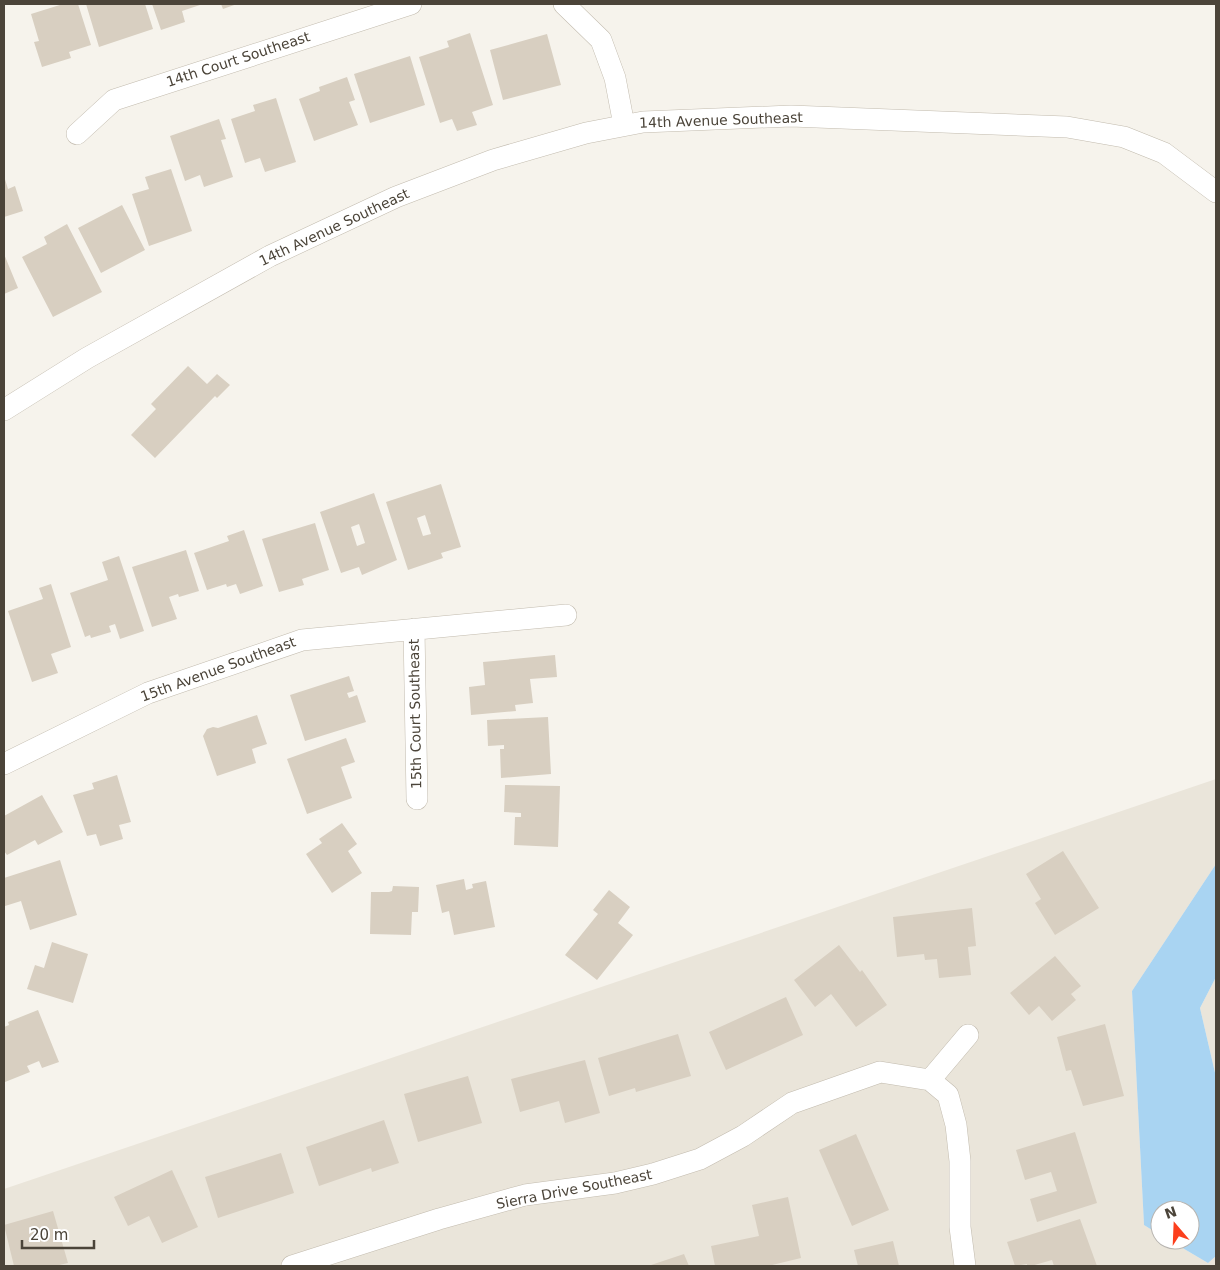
<svg xmlns="http://www.w3.org/2000/svg" width="1220" height="1270" font-family="'DejaVu Sans',sans-serif">
<style>
.residential{fill:#eae5da}
.water{fill:#a9d4f2}
.building{fill:#d8cfc1;fill-rule:evenodd}
.lines{fill:none;stroke-linecap:round;stroke-linejoin:round}
.street-casing{stroke:#c2bbae;stroke-width:22}
.street{stroke:#fff;stroke-width:21}
.labels{text-anchor:middle;stroke-width:4;stroke-linejoin:round;paint-order:stroke}
.street-label{font-size:14px;fill:#4b4439;stroke:#fff}
</style>
<rect width="100%" height="100%" fill="#f6f3ec"/>
<path class="residential" d="M1216,779V864L1132,991L1144,1225L1160,1235V1240H1169L1208,1263L1216,1256V1266H4V1189Z
M1216,977V1077L1200,1008Z"/>
<path class="water" d="M1216,864V977L1200,1008L1216,1077V1256L1208,1263L1169,1240H1190V1210H1160V1235L1144,1225L1132,991Z"/>
<path class="building" d="M63,4H78L91,45L69,52L71,58L42,67L34,42L39,41L31,14Z
M86,4H145L153,29L99,47Z
M152,4H203L182,11L185,22L161,30Z
M221,4H237L223,9Z
M470,33L493,105L472,112L477,125L457,131L452,119L440,123L419,57L449,47L447,41Z
M547,34L561,85L503,100L490,50Z
M410,56L425,105L370,123L354,74Z
M347,77L355,100L349,102L358,125L314,141L299,99L320,91L319,87Z
M276,98L296,162L265,172L260,158L245,163L231,119L255,111L253,105Z
M219,119L226,139L221,140L233,177L204,187L200,175L185,181L170,136Z
M171,169L192,231L149,246L132,194L149,189L145,177Z
M4,176L8,189L15,186L23,211L4,217Z
M122,205L145,250L101,273L78,228Z
M67,224L102,292L53,317L22,257L47,244L44,237Z
M4,254L18,288L4,294Z
M188,366L207,384L217,374L230,385L217,398L215,396L155,458L131,435L156,409L151,404Z
M441,484L461,547L441,553L443,558L408,570L386,502ZM425,515L431,534L423,536L417,518Z
M374,493L397,560L362,575L359,567L341,573L320,512ZM359,524L365,543L357,546L351,527Z
M315,523L329,570L302,579L304,585L279,592L262,539Z
M244,530L263,586L240,594L236,584L227,587L226,584L207,590L194,553L229,541L227,536Z
M186,550L199,591L179,597L178,594L169,597L177,619L152,627L132,567Z
M119,556L144,631L120,639L115,624L109,626L111,632L91,638L90,635L85,637L70,593L108,580L102,562Z
M51,584L71,647L51,654L58,673L32,682L8,611L43,599L39,588Z
M555,655L557,677L530,679L533,703L515,705L516,711L471,715L469,687L485,685L483,662Z
M349,676L354,691L347,693L349,698L357,695L366,722L305,741L290,695Z
M257,715L267,744L252,749L256,763L217,776L203,736L207,729L213,727L218,728Z
M548,717L551,774L501,778L500,749H504V745L488,746L487,720Z
M346,738L355,762L341,767L352,798L307,814L287,759Z
M117,775L131,822L119,825L123,839L100,846L96,834L87,836L73,795L94,789L92,783Z
M505,785L560,786L558,847L514,845L515,817H521V813L504,812Z
M42,795L63,832L38,845L35,840L7,855L4,851V816Z
M342,823L357,844L348,851L362,873L332,893L306,854L322,843L319,839Z
M1063,851L1099,908L1055,935L1035,903L1041,899L1026,874Z
M60,860L77,915L30,930L21,901L5,906L4,878Z
M464,879L466,890L473,888L472,884L486,881L495,927L454,935L449,911L442,913L436,885Z
M393,886L419,887L418,912H412L411,935L370,934L371,892H389L392,891Z
M609,890L630,907L618,923L633,935L597,980L565,955L598,914L593,910Z
M972,908L976,946L968,947L971,975L939,978L937,959L925,960L924,954L897,957L893,917Z
M52,942L88,954L73,1003L27,989L35,965L44,968Z
M839,945L860,972L862,970L887,1005L856,1027L831,994L815,1007L794,980Z
M1055,956L1081,986L1071,994L1076,1000L1052,1021L1039,1006L1029,1015L1010,993Z
M786,997L803,1035L726,1070L709,1032Z
M38,1010L59,1062L42,1068L39,1061L27,1066L30,1072L5,1082L4,1027L9,1025L8,1022Z
M1105,1024L1124,1096L1083,1106L1071,1070L1066,1071L1057,1037Z
M678,1034L691,1076L636,1092L635,1088L609,1096L598,1058Z
M585,1060L600,1113L565,1123L559,1101L520,1112L511,1079Z
M468,1076L482,1123L418,1142L404,1094Z
M384,1120L399,1163L372,1172L371,1168L319,1186L306,1147Z
M1075,1132L1097,1203L1037,1222L1030,1199L1057,1191L1051,1172L1025,1180L1016,1150Z
M856,1134L889,1210L852,1226L819,1150Z
M281,1153L294,1193L218,1218L205,1177Z
M172,1170L198,1227L162,1243L149,1216L128,1226L114,1197Z
M788,1197L801,1258L768,1266H715L711,1246L759,1236L752,1205Z
M53,1211L68,1263L55,1266H14L4,1225Z
M1080,1219L1097,1266H1054L1052,1260L1031,1266H1027V1264L1015,1266L1007,1242Z
M893,1241L899,1266H858L854,1250Z
M684,1254L689,1266H648Z"/>
<g class="lines">
<defs>
<path id="street" d="M564,4L601,40L615,78L624,125
M77,134L114,100L411,4
M4,410L87,358L270,256L396,197L493,160L586,133L643,122L791,116L1067,127L1124,137L1164,153L1216,192
M414,629L417,799
M4,764L148,693L302,640L566,615
M930,1080L948,1095L956,1125L960,1161V1227L965,1266
M930,1080L968,1035
M292,1266L439,1219L525,1195L615,1183L653,1174L700,1159L743,1136L792,1103L880,1072L930,1080"/>
</defs>
<use href="#street" class="street-casing"/>
<use href="#street" class="street"/>
</g>
<g class="labels">
<g class="street-label">
<text transform="translate(238 59) rotate(-18)" y="5">14th Court Southeast</text>
<text transform="translate(721 120) rotate(-2)" y="5">14th Avenue Southeast</text>
<text transform="translate(334 227) rotate(-25)" y="5">14th Avenue Southeast</text>
<text transform="translate(218 669) rotate(-20)" y="5">15th Avenue Southeast</text>
<text transform="translate(415 714) rotate(-91)" y="5">15th Court Southeast</text>
<text transform="translate(574 1189) rotate(-11)" y="5">Sierra Drive Southeast</text>
</g>
</g>
<rect width="1220" height="1270" fill="none" stroke="#4b4439" stroke-width="10"/>
<g transform="translate(1175 1225) rotate(341)"><circle r="24" fill="#ffffff" stroke="#b7b4b0"/>
<path d="M0-4L9 19L0 12L-9 19Z" fill="#fc3f1d"/>
<text y="-8" font-size="14" font-weight="bold" text-anchor="middle" fill="#4b4439">N</text>
</g>
<path d="M22 1240v8h72v-8" fill="none" stroke="#4b4439" stroke-width="2.5"/>
<text x="30" y="1240" font-size="15" fill="#4b4439" stroke="#ffffff" stroke-width="4" paint-order="stroke">20 m</text>
</svg>
